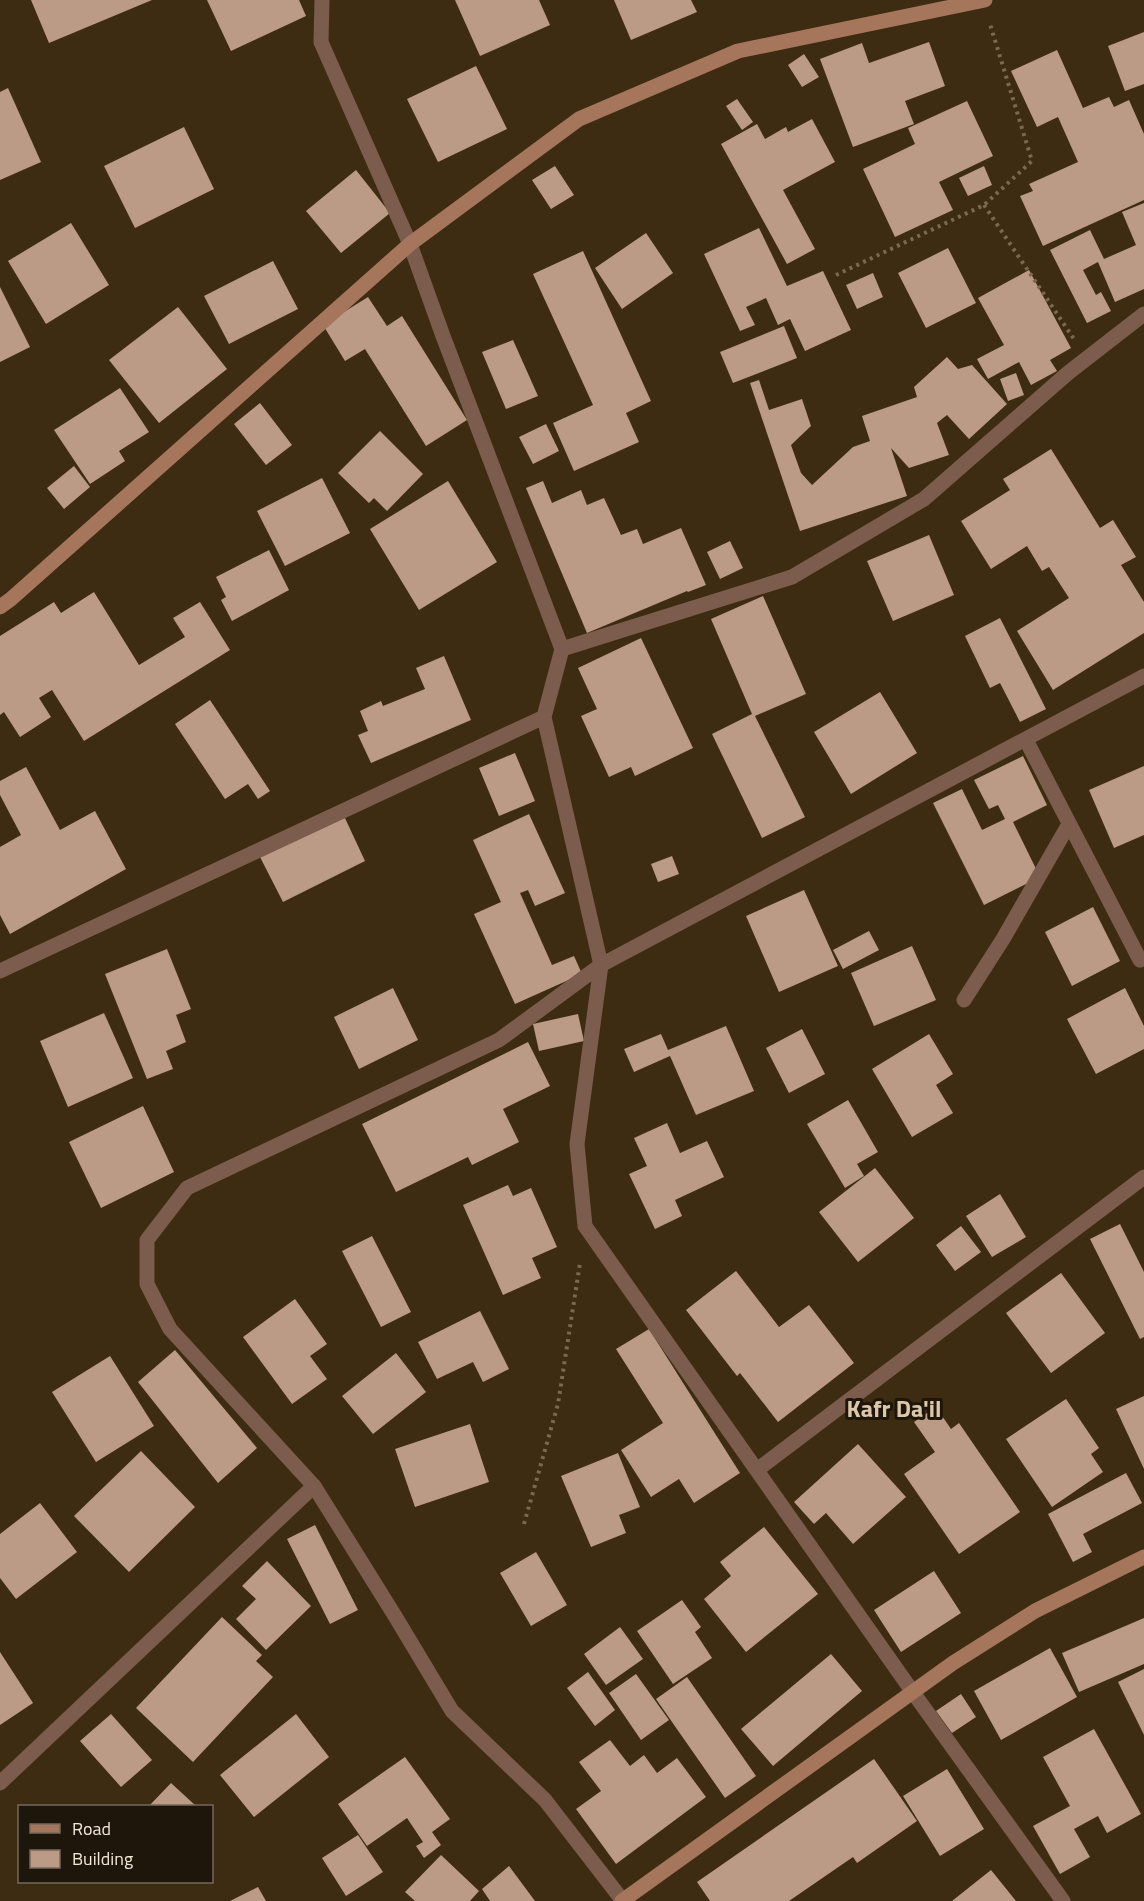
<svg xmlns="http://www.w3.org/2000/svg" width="1144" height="1901" font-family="'Titillium Web',sans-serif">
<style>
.building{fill:#bb9b86}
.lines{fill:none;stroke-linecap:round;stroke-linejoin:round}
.path{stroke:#786952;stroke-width:4;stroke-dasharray:3 4.5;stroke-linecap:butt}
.street{stroke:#7b5c4d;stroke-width:15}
.secondary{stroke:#a5755c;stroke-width:15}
.labels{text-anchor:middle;stroke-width:6;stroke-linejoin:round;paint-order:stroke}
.district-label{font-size:24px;font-weight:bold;fill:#ddc7a8;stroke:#1e160a}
</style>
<rect width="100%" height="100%" fill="#3d2c11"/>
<path class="building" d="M31,0H152L49,43Z
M207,0H299L306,16L231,51Z
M455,0H539L550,25L480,56Z
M614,0H691L697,12L631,40Z
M1144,32V84L1125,91L1108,46Z
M929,42L945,86L905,101L914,124L853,147L820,59L862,43L869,63Z
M1057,50L1083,108L1109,97L1114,107L1129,100L1144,134V200L1043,246L1020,196L1033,191L1029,184L1078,162L1058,117L1037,127L1011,71Z
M804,54L819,77L802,87L788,65Z
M476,66L507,129L438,162L407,99Z
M8,88L41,162L0,180V92Z
M737,99L753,122L742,130L726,106Z
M967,101L993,156L939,182L953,210L895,237L863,169L915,144L908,128Z
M812,119L835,162L783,190L815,249L787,264L721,144L757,124L765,139L786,127L788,132Z
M184,127L214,189L135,228L104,166Z
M555,166L574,195L551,209L532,180Z
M984,166L992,185L968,196L959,178Z
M356,170L390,213L341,253L306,211Z
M1144,203V289L1115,302L1098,262L1083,270L1096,295L1101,292L1111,311L1087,323L1050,250L1090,230L1104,259L1136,245L1122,212Z
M71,223L109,285L46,324L8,261Z
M759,228L787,286L823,271L851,330L805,351L790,319L778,325L766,298L746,307L755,325L740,331L704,254Z
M646,233L673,273L622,309L595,268Z
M948,248L976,303L926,328L898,273Z
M583,251L651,401L626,413L639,442L574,471L553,423L593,405L533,274Z
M273,261L298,309L229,344L204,296Z
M1029,270L1071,348L1050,360L1057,371L1031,385L1019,362L988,379L977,359L1004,345L978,298Z
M873,273L883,297L857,309L846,285Z
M0,287L30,347L0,362Z
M368,297L387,326L402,316L467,420L426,446L365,349L345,361L323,325Z
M178,307L227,369L159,423L109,360Z
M784,326L797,358L733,383L720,352Z
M513,340L538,396L506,409L482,352Z
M947,357L958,369L972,365L1007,404L969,439L947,415L937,423L949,455L909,468L891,448L907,496L800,531L750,383L759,380L769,410L802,399L811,426L791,445L801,473L812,485L853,447L870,441L862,416L917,397L914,387Z
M1016,373L1024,395L1008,401L1000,379Z
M120,388L149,432L119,451L125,461L90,484L54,430Z
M260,403L292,445L266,465L234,424Z
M546,424L559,451L533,464L519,437Z
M380,431L423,474L387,511L374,498L369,503L338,473Z
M1051,449L1100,528L1113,520L1136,557L1121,565L1144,602V633L1053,690L1017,631L1069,598L1049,567L1042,571L1027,546L991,569L961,521L1010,490L1003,479Z
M74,466L90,487L64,509L47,488Z
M322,478L350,533L285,566L257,511Z
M448,481L497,562L419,610L370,529Z
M543,481L552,503L581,490L587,505L604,498L621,535L637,529L643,544L681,528L706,585L688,592L687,591L587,633L526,488Z
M929,535L954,595L893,621L867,561Z
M730,541L743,568L720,579L707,552Z
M269,550L289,590L232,621L221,600L226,597L216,577Z
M94,592L139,665L185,637L173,618L200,602L230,650L84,741L52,690L39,698L51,717L20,737L4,712L0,715V636L54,602L61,613Z
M763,596L806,694L755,716L805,817L762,838L712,734L752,714L711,619Z
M1000,618L1046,709L1020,722L1000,683L990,688L965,636Z
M641,638L693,748L635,776L631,767L609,777L581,716L597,709L578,668Z
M444,656L471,720L371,763L358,735L368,731L360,711L381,701L383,706L425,689L416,668Z
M880,692L917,753L851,794L814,732Z
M210,700L270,791L258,799L248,784L225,799L175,724Z
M515,753L535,801L499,816L479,768Z
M1023,756L1047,805L1013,822L1040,877L984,905L933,803L962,789L982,830L1005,819L998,805L989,809L974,780Z
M1144,766V835L1114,848L1089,790Z
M26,767L60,830L95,811L126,869L10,934L0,915V847L21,835L0,795V781Z
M529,814L565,893L535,906L528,890L520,893L552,965L574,956L582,974L515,1004L474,914L501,902L473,840Z
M344,816L365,861L283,902L260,857Z
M672,856L679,874L658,882L651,864Z
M804,890L838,966L779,992L746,916Z
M1093,907L1120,961L1072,986L1045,932Z
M869,931L879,950L843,969L833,950Z
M912,946L936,1000L874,1026L851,973Z
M167,949L191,1009L176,1015L186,1042L166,1051L173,1069L147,1079L105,974Z
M393,988L418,1040L359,1069L334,1017Z
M1125,988L1144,1026V1049L1096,1074L1067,1019Z
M104,1013L133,1078L68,1107L40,1041Z
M578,1014L584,1041L539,1051L533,1024Z
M726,1026L754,1091L696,1115L670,1056L634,1072L624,1049L661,1034L668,1050Z
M802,1029L825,1074L789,1093L766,1048Z
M929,1034L953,1074L936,1085L953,1113L912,1137L872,1069Z
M528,1042L550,1086L503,1109L519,1142L472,1165L468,1157L396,1192L362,1124Z
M848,1100L878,1152L857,1164L864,1176L845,1188L807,1124Z
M143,1106L174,1172L101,1208L69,1142Z
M667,1123L680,1153L707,1141L724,1177L675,1200L682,1216L655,1229L629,1174L647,1166L634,1138Z
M875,1168L914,1218L858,1262L819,1212Z
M508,1185L513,1196L531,1188L557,1247L532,1258L541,1278L503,1295L463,1205Z
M1000,1194L1026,1237L992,1257L966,1216Z
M1120,1224L1144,1272V1337L1140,1339L1090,1239Z
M961,1226L981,1252L955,1271L936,1245Z
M372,1236L411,1312L381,1327L342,1251Z
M736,1271L779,1327L809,1305L854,1363L778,1422L740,1373L737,1376L686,1310Z
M1061,1273L1105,1333L1051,1373L1006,1313Z
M295,1299L327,1344L310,1356L327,1379L292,1404L243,1337Z
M480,1311L509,1369L483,1382L473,1362L437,1379L418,1342Z
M649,1329L740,1473L694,1503L679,1479L651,1497L621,1450L663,1423L616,1349Z
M175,1350L257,1448L218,1483L138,1382Z
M396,1353L426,1392L373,1434L342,1396Z
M110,1356L154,1426L96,1462L52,1392Z
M1144,1396V1469L1116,1409Z
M1066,1399L1099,1448L1091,1454L1103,1472L1052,1507L1006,1439Z
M936,1407L951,1429L959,1423L1020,1512L959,1554L904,1474L935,1452L914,1422Z
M470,1424L489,1482L415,1507L395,1449Z
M858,1444L906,1497L853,1544L826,1513L814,1524L794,1502Z
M141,1451L195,1507L129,1572L74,1516Z
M618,1453L640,1507L619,1515L626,1533L591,1547L561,1476Z
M1126,1473L1142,1503L1083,1534L1092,1552L1073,1562L1048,1514Z
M40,1503L77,1552L16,1599L0,1578V1534Z
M315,1525L358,1610L330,1624L287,1539Z
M764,1527L818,1594L746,1652L704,1599L731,1576L720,1562Z
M536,1552L567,1605L531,1626L500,1573Z
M267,1561L311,1606L266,1650L236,1619L256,1599L242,1586Z
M934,1571L961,1613L901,1652L874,1610Z
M682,1600L701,1627L695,1632L712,1658L673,1684L637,1631Z
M222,1617L262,1655L256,1661L273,1677L193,1762L136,1708Z
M1144,1618V1664L1079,1692L1062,1653Z
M620,1627L643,1659L606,1685L584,1654Z
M1050,1648L1077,1697L1001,1740L974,1691Z
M0,1652L33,1703L0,1725Z
M831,1654L862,1691L773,1766L741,1729Z
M1144,1669V1735L1118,1682Z
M588,1672L615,1710L595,1726L567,1688Z
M636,1674L669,1720L641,1740L609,1693Z
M687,1677L756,1776L725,1798L656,1699Z
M961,1694L976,1717L952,1733L936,1711Z
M111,1714L152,1760L121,1787L80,1741Z
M296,1714L329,1757L254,1817L220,1775Z
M1094,1729L1141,1814L1107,1833L1098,1816L1074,1829L1090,1857L1060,1874L1033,1826L1070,1806L1043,1757Z
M610,1740L630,1766L644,1755L657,1773L677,1758L706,1797L616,1864L576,1809L601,1791L579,1762Z
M405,1757L450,1819L432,1832L441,1845L424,1858L416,1846L423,1842L407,1818L367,1846L338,1804Z
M874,1759L917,1821L857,1863L853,1857L789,1901H710L697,1882Z
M947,1769L984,1829L940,1856L903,1796Z
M171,1783L196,1806H149Z
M358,1835L383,1872L346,1896L322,1858Z
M441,1855L479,1891L470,1901H415L405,1892Z
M509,1866L535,1901H490L482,1889Z
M991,1870L1016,1901H952Z
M258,1887L266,1901H230Z"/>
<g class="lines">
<path class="path" d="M984,205L1074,339
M836,275L984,205L1032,161L990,24
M524,1524L558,1404L580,1263"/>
<path class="street" d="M562,649L792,577L924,499L1068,373L1144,314
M544,717L601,965L577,1144L585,1226L912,1691L1063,1901
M1026,740L1140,960
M0,971L544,717L562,649L443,336L410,244L321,42L322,0
M964,1000L1003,939L1069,824
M757,1470L1144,1177
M0,1783L314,1486
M623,1901L545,1800L452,1711L395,1616L314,1486L170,1329L147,1284V1240L187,1188L499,1040L601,965L1144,676"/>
<path class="secondary" d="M0,607L11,599L410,244L579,119L738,51L985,0
M622,1901L953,1663L1035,1611L1144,1557"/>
</g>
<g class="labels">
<g class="district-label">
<text x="894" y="1417">Kafr Da'il</text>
</g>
</g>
<rect x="18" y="1805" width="195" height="78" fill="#1e160a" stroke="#736a5c" stroke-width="1.5"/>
<rect x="30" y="1824" width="30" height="9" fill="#a5755c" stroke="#736a5c" stroke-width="1.5"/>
<text x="72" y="1835" font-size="18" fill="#f2e7d8">Road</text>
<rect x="30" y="1850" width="30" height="18" fill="#bb9b86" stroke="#736a5c" stroke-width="1.5"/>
<text x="72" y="1865" font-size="18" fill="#f2e7d8">Building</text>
</svg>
